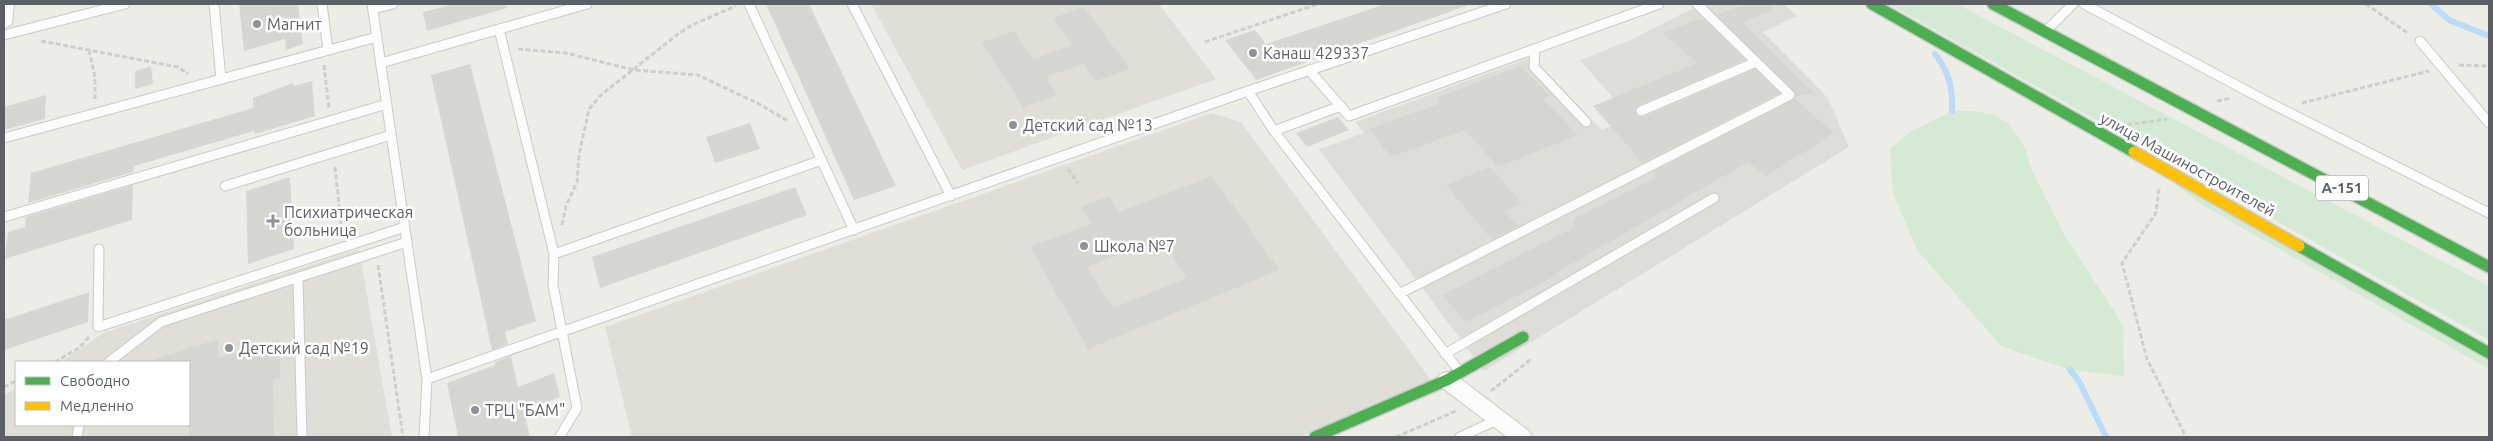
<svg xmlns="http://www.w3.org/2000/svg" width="2493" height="441" font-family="Ubuntu,sans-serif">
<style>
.industrial{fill:#deded9}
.education{fill:#e0dfd7}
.green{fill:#d4ead4}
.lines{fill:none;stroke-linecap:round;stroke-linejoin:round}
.stream{stroke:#bbdbf8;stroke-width:6}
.building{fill:#d6d6d3;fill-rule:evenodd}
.lane-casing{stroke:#c9cac8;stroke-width:11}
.street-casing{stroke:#c9cac8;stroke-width:2}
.fast-casing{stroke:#c9cac9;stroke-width:14}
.slow-casing{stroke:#c9cac9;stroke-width:14}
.path{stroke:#cbcfcd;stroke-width:3;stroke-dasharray:5 2.5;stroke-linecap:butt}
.lane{stroke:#fcfcfc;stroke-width:9}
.street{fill:#fcfcfc;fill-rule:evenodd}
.fast{stroke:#4caf50;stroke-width:11}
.slow{stroke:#ffc107;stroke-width:11}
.poi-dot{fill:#8f9194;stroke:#fff;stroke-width:2}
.labels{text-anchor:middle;stroke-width:5;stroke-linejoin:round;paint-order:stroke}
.shield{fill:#fff;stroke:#8d9094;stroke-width:1}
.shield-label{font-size:15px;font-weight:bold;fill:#5c6066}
.poi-label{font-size:16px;fill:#5c6066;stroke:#fff;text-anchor:start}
.street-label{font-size:16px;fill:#5c6066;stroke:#fff}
</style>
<rect width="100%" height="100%" fill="#edede8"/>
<path class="industrial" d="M1710,4H1784L1797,16L1763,32L1828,98L1849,147L1484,371L1319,149L1364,133L1355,122L1532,57L1602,130L1630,117L1580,60L1631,40L1687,11Z"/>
<path class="education" d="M871,4H1159L1216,79L962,170Z
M1212,113L1241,122L1431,380L1301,437H632L605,327Z
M359,249L392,437H4V395L16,388V425H189V362H61L103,333Z"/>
<path class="green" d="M1889,4H1957L2489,286V340Z
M1952,111H1973L1995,115L2010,125L2024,146L2033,173L2065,236L2123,325L2124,376L2070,370L2001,346L1917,250L1893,193L1890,149L1910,132Z
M2162,174L2489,359V369L2199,203Z"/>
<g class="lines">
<path class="stream" d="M2431,4L2449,20L2489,36
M1935,54C1949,72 1953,88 1952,111
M2070,370L2079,381L2106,437"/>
</g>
<path class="building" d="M239,4H298L303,44L286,50L285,39L244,51Z
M454,4H506L507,8L427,31L423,12Z
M766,4H809L896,186L854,200Z
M1385,4H1466V6L1256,80L1225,40L1255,30L1266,44Z
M1749,4H1770L1773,10L1743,22L1814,93L1796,96L1794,91L1717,15Z
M1084,7L1130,69L1096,81L1084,64L1046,77L1058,95L1023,107L981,42L1014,31L1033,59L1072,45L1053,18Z
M1696,20H1704L1745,60L1639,105L1635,110L1637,116L1643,117L1755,69L1779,93L1643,163L1593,106L1697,63L1663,33Z
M470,64L536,321L505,332L508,344L492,350L431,75Z
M151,66L153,84L135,89V71Z
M1521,66L1550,96L1542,98L1578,135L1498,167L1465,130L1391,157L1369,129L1441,103L1436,98Z
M312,81L315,116L255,134L254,131L134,166L133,172L28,203L31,173L253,108V98L293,83L294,86Z
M46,95L45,119L4,130V107Z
M1795,99L1834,133L1766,176L1748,162L1556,273L1557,275L1466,322L1442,295L1575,227L1572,220L1656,177L1652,172Z
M1338,117L1349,130L1307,147L1296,133Z
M750,123L760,149L715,163L706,137Z
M1490,167L1522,204L1504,211L1518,226L1491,239L1446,185Z
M1212,176L1279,270L1088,349L1030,247L1091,224L1080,207L1109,196L1119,212ZM1162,238L1187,278L1113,308L1087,267Z
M290,177L294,249L248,264L246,191Z
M133,185L132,220L5,259L8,232L25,227L26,217Z
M795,187L807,215L600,288L592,257Z
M89,292L88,322L4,350V320Z
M218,339V358L279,339L280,378L273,380L274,437H189V362H156V359Z
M511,356L518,387L554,373L560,397L524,411L530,437H458L447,383L495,365V362Z"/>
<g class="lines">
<defs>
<path id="lane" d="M214,4L221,79
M322,4L328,50
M372,4L427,379L424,437
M749,4L854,230
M852,4L951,196
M2084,4L2266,101L2489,213
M373,9L393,4
M499,29L554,254L553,285L577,408L560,436
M2046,31L2073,4
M4,35L125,4
M2420,41L2489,123
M1535,49L1534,67L1586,122
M381,63L587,4
M1309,70L1349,116L1659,4
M1248,91L1274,131
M1341,106L1274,131L1460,372
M1641,111L1756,62
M4,138L377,37
M225,186L391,135
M4,217L387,104
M99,249L98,327L405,227
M554,254L822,160
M298,278L302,437
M1399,294L1790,95L1697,4
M1445,354L1714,198
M109,362L161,322L407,242
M427,379L1248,91L1506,4
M77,437L79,425
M1460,437L1499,419"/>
<path id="street" d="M4,4H14L12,24L4,29Z
M1447,372L1454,374L1529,431L1532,437H1507L1440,386L1437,380L1440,374Z"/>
<path id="fast" d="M1872,4L2134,152
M1993,4L2489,267
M2299,246L2489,353
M1315,437L1447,380L1523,337"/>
<path id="slow" d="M2134,152L2299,246"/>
</defs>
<use href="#lane" class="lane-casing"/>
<use href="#street" class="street-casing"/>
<use href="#fast" class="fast-casing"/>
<use href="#slow" class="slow-casing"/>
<path class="path" d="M2366,4L2409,34
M41,41L178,67L188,74
M1205,42L1318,4
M518,49L566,53L634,70L698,75L759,104L788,121
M89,50L95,77V99
M324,65L329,108
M2459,65L2489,66
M2217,101L2231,98
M2302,103L2429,71
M2127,125L2167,119
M335,167L342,233
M1068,169L1078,183
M2159,189L2156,213L2122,263L2147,359L2186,437
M562,225L566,206L577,182L579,155L589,109L601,95L678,34L692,25L736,6
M378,265L403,437
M55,362L80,347L89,337
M4,387L16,381
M1491,391L1529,361L1528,358
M1396,437L1458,410"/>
<use href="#lane" class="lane"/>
<use href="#street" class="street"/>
<use href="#fast" class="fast"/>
<use href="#slow" class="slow"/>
</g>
<g class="poi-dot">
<circle cx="257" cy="24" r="5"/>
<circle cx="1253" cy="53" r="5"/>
<circle cx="1013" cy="125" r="5"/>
<path d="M270.5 213.5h5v5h5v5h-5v5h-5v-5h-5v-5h5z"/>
<circle cx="1084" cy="246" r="5"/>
<circle cx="229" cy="348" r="5"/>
<circle cx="475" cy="410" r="5"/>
</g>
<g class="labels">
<rect class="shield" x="2316" y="175.5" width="52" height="25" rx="4"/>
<g class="shield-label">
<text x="2342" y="193">А-151</text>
</g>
<g class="poi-label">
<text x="267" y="30">Магнит</text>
<text x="1263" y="59">Канаш 429337</text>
<text x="1023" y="131">Детский сад №13</text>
<text x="284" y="218">Психиатрическая<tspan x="284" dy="18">больница</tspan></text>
<text x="1094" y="252">Школа №7</text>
<text x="239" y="354">Детский сад №19</text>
<text x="485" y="416">ТРЦ "БАМ"</text>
</g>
<g class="street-label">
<text transform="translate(2188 164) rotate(29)" y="6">улица Машиностроителей</text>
</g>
</g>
<rect width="2493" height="441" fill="none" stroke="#5c6066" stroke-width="10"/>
<rect x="15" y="361" width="175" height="65" fill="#ffffff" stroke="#bebfc2"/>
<rect x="25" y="377" width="25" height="8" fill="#4caf50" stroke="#bebfc2"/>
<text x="60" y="386" font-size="15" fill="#5c6066">Свободно</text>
<rect x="25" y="402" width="25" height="8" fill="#ffc107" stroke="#bebfc2"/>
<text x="60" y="411" font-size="15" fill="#5c6066">Медленно</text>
</svg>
